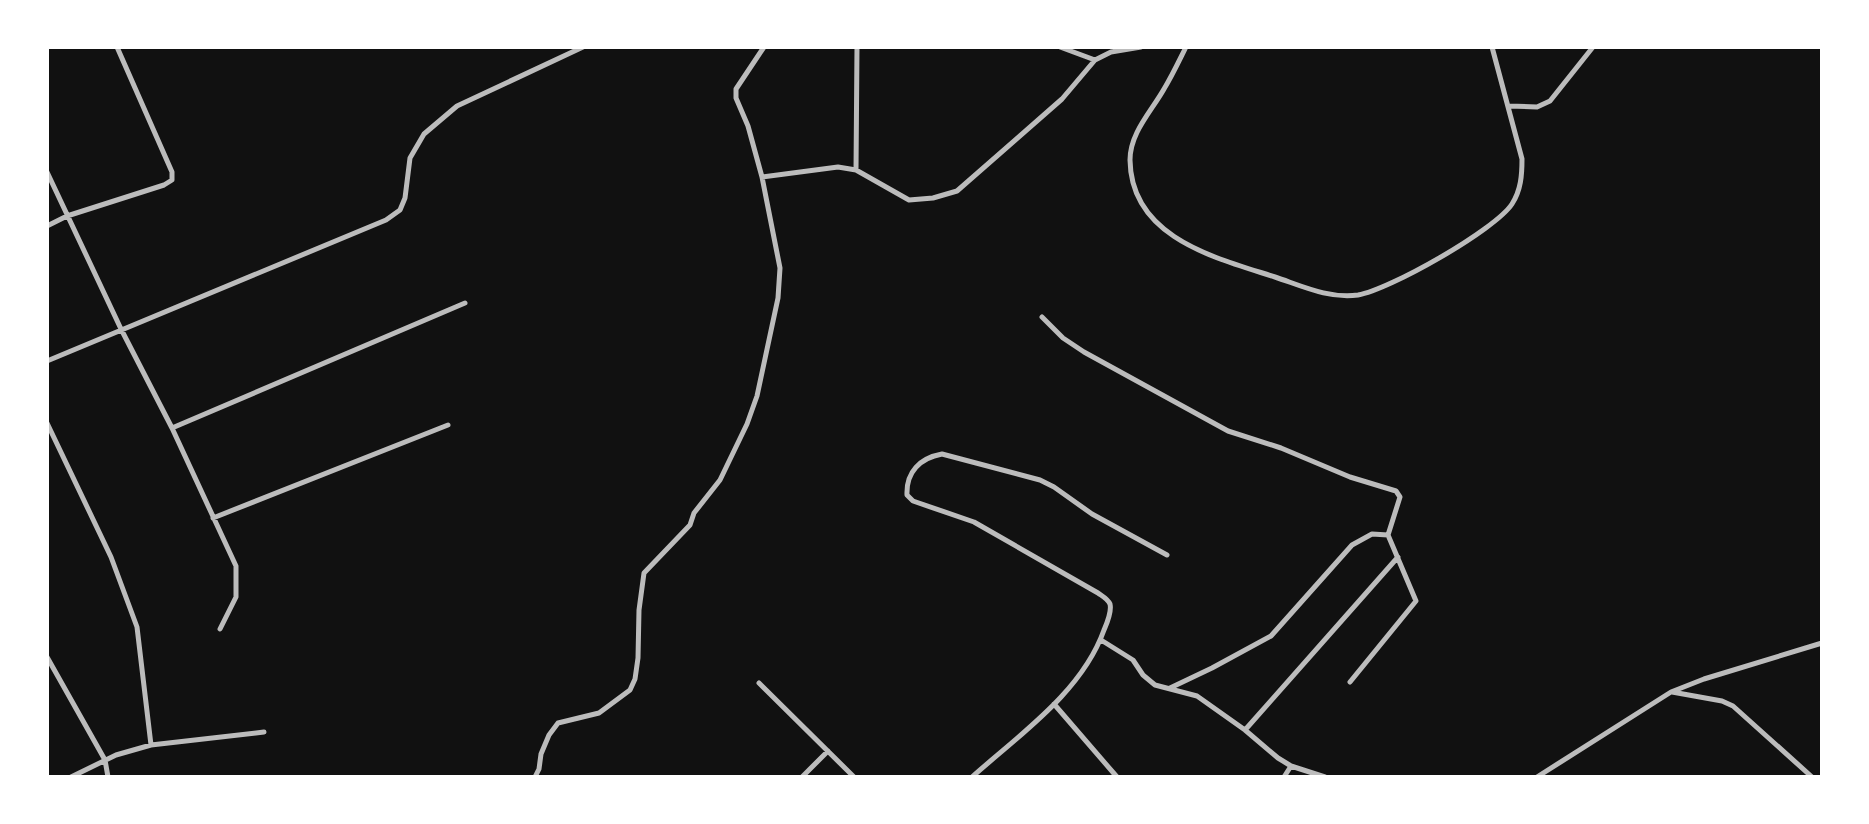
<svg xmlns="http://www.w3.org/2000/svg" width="1869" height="824" font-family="Ubuntu,sans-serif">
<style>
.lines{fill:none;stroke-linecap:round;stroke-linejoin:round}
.minor{stroke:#bcbcbc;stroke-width:5}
</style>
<rect width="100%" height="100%" fill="#111"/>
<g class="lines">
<path class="minor" d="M1060,47L1095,60
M1186,47C1179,61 1172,76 1164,89C1151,112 1130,133 1130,160C1131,238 1216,258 1275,277C1302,286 1329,299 1358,295C1389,290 1495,230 1512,204C1521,190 1522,175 1522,159L1492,47
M1508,106L1537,107L1550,101L1593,47
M856,170L857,47
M47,172L121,329L172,428L236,566V597L220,629
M762,177L838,167L856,170L909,200L933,198L957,191L1062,99L1095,60L1111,52L1141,47
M47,226L67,216L164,185L172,180V172L117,47
M1042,317L1063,338L1084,352L1228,431L1281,448L1350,477L1396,491L1400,497L1388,535L1416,601L1350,682
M47,361L386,220L400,210L405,198L410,158L424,134L457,106L583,47
M47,423L111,557L137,627L151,745
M172,428L465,303
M213,518L448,425
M1101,640L1133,660L1143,675L1155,685L1197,696L1245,730L1278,758L1291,766L1325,777
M47,657L105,760L108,777
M759,683L854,777
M1170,688L1212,668L1271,636L1352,545L1372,534L1388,535
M1672,692L1722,701L1733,706L1812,777
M1054,704L1117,777
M1245,730L1398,557
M71,777L116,755L151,745L264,732
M535,777L539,769L541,754L549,735L558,723L599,713L630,690L635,679L638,658L639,610L644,573L690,525L694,513L720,480L747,424L757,396L778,298L780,268L762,177L748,126L736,98V89L764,47
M802,777L828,751
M972,777C1019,735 1082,692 1104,630C1107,623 1112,612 1110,604C1108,599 1102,596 1098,593L974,522L913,501L907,495C906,472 920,458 942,454L1040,480L1054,487L1092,514L1167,555
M1284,777L1291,766
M1537,777L1671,692L1704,679L1822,643"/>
</g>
<rect width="1869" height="824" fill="none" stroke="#ffffff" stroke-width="98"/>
</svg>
